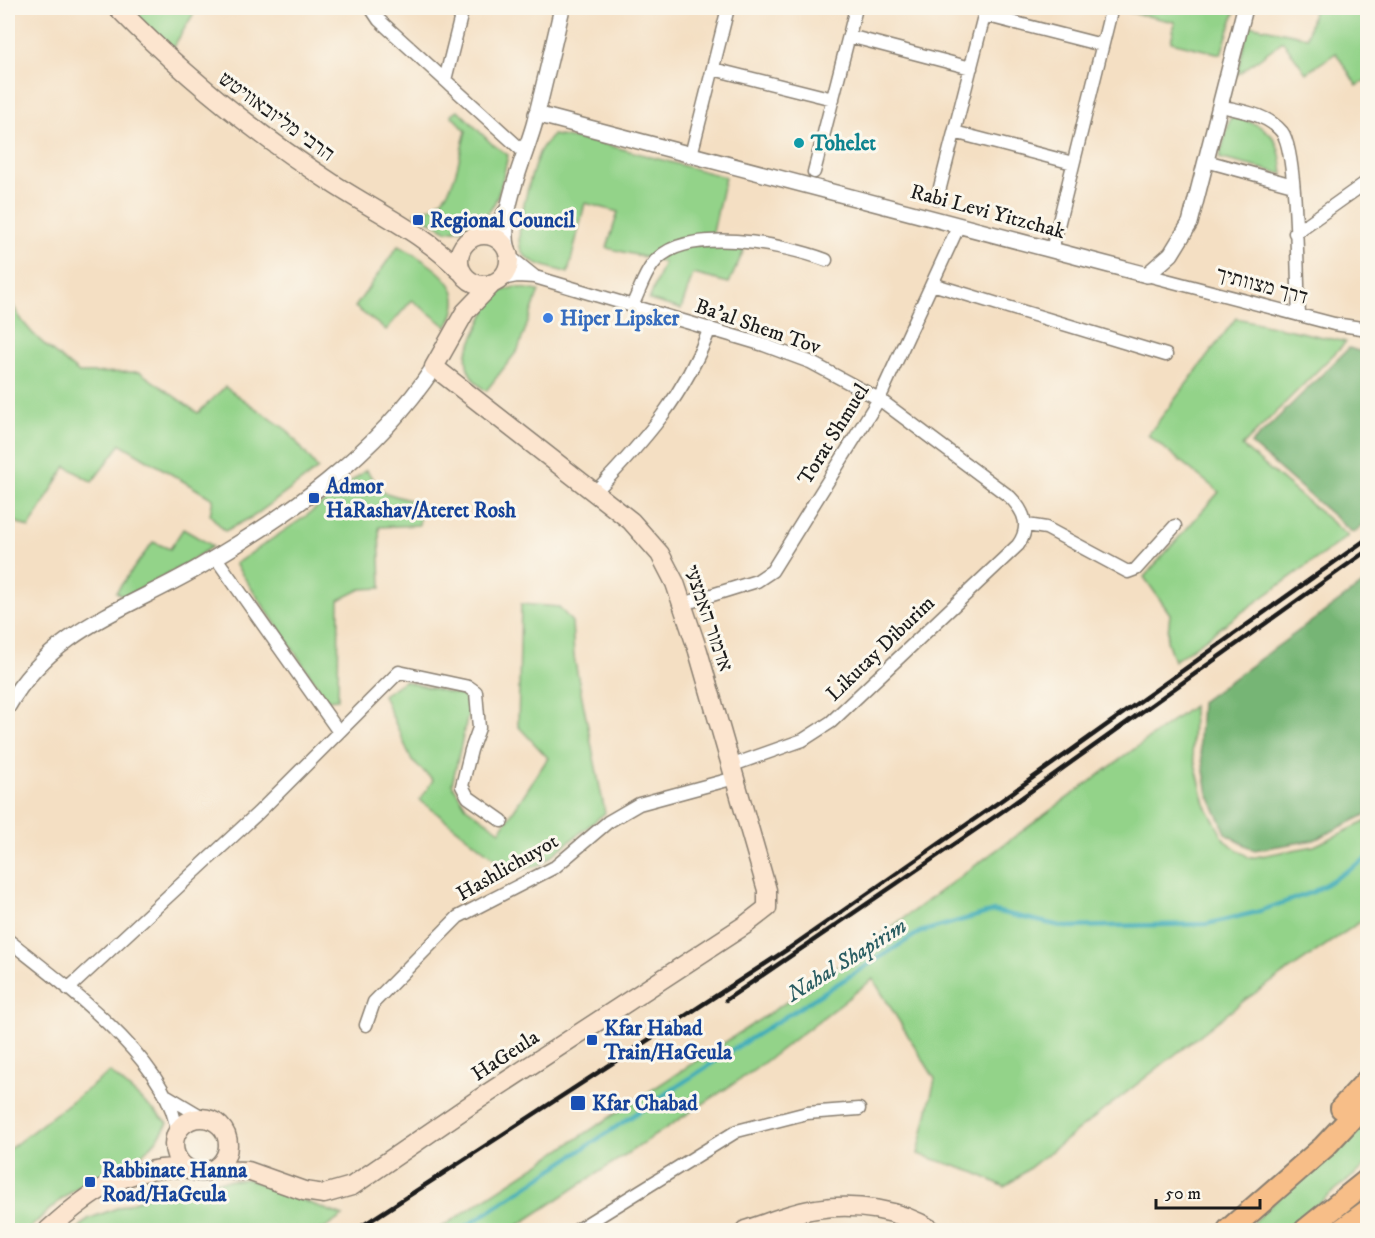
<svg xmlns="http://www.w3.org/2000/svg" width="1375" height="1238" font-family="'IM FELL DW Pica','Frank Ruhl Libre',serif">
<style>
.green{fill:#93d389;stroke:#587852;stroke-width:1.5}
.forest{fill:#76b575;stroke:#496848;stroke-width:1.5}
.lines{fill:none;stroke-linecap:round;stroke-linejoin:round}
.stream{stroke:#3cacb8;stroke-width:4.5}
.minor-casing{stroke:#887e70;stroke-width:15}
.tertiary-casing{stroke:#887e70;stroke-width:18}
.secondary-casing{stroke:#887e70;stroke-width:21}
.motorway-casing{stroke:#887e70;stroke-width:26}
.minor{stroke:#fff;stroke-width:12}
.tertiary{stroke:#fff;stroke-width:15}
.secondary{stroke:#fce5cf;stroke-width:18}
.motorway{stroke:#f7be88;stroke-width:22}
.rail{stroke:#1c1c1c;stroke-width:4.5}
.culture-dot{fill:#0f9aa8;stroke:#fbf7ec;stroke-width:2}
.transit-dot{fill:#1a4fb4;stroke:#fbf7ec;stroke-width:2}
.shop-dot{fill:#3f7fe0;stroke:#fbf7ec;stroke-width:2}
.labels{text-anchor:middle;stroke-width:6;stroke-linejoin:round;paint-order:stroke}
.street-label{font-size:21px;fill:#1c1c1c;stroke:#fbf7ec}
.culture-label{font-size:21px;font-weight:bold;fill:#0d838f;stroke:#fbf7ec;text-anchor:start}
.transit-label{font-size:21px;font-weight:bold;fill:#164399;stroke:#fbf7ec;text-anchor:start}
.shop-label{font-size:21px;font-weight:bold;fill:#366cbe;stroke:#fbf7ec;text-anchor:start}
.water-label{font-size:22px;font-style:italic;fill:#2a5d62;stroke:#fbf7ec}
</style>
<rect width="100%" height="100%" fill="#fbf7ec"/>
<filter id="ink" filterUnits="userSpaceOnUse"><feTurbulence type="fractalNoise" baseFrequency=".0167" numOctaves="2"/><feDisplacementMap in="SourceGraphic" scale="12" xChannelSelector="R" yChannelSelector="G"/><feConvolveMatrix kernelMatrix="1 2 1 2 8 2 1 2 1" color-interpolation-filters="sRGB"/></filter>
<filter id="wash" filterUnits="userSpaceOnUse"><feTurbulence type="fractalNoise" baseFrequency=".008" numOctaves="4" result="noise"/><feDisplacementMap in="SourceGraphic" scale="24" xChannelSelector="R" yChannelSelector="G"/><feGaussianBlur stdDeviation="1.35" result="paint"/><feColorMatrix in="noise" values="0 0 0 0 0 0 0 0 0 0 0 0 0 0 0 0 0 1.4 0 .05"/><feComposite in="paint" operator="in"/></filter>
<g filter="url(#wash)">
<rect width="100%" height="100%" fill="#f4dfc3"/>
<path class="green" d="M128,8H197L171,51Z
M1119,8H1236L1221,54L1171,42L1175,22L1119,10Z
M1314,8H1367V79L1357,86L1336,53L1306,73L1283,41L1237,75L1249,25L1307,37Z
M458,110L491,143L508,155C499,195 496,227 447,231L416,213C458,204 456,164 466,131L451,115Z
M1231,116C1270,127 1279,134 1283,174L1219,158Z
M553,135L600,143L725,177L710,246L744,250L729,283L693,274L681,309L649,300L664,262L607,248L618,212L585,203L568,273C554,268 530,265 522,252C512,236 532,172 539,153C542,146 548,140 553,135Z
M398,246C409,250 418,257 427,263C453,281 464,297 447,327L412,300L386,330L355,307Z
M515,287L539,291L518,350L486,391C472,381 464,369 467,352L492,297L498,292Z
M8,293C20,330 50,349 79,373L140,372L198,413L225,387L287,430L318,469L254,516L225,531L210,515L213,499L121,444L92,482L66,466L29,528L8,518Z
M1236,318L1346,342L1242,446L1348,536L1174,661L1167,641L1170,614L1144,577L1219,492L1148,435Z
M366,470L383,492L422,504L419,525L379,527L381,588L361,589L339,600L338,699L327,700L235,564L306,516Z
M183,529L213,546L184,565L125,597L116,592L153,542L170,549Z
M521,604L559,607L572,622L574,657L605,813L540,865L512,872L420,800L433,780L412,761L383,695L404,681L463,696L469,710L452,784L466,807L500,831L548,758L518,726Z
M1193,706L1192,751L1205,804L1225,841L1250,858L1314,846L1367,821V917L1245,1000L1005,1187L976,1173L918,1154L935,1079L873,979L753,1071L511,1230H437L808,988Z
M110,1072L168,1123C143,1166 121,1162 82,1185C62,1197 45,1213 28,1230H8V1150Z
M1367,1112V1165L1285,1230H1245Z
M248,1179L343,1216L322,1230H77L88,1219L181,1184Z"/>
<path class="forest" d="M1349,348L1368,354L1367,522L1353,533L1251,444Z
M1367,581V814L1314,840L1254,850L1227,835L1208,794L1199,742L1201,702Z"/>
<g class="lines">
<path class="stream" d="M461,1230L729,1052L920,932L994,911L1065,927L1207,924L1257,912L1313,892L1368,858"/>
</g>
</g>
<g filter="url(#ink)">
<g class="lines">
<defs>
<path id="minor" d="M371,8L379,20L525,153
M984,15L1102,45
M849,36L971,68
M713,69L833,99
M445,80L463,8
M1229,108C1247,112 1269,116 1282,132C1298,153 1297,281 1299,315
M954,132L1073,163
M691,155L728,8
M1206,161L1293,185
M814,172L856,8
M937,199L986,8
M1295,233L1368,181
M1052,250L1111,11
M509,256L534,276
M1147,275L1334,324L1368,329
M497,280L517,276L535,277L764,345L810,362L879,399L1010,497C1025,512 1031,527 1018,545L831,722L803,740L733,765
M932,284L1166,355
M632,306C639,292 644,275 653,264C683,223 787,245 826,260
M595,492C645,440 684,397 710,328
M1027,525L1046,528L1128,572L1136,569L1175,526
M216,558L339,732
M683,604L757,581L772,571L879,399L959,225
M8,940C60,982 171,1061 177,1133
M68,989L258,813L399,672L469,687L476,692L479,728L471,750L462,786L468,797L502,821
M366,1025L374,1002L458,917L555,867L608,822L639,804L735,778
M167,1096L204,1118
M577,1230L737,1131L807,1113L859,1109"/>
<path id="tertiary" d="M536,114L1147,275L1171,254L1190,223L1245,8
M483,236L498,223L508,209
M508,250C498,214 524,160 534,125C544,86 553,47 562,8
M8,706C51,630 125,610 196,569C286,517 376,455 434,367"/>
<path id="secondary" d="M118,8C184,76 252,131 332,183C373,210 427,235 460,271
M459 260a25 25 0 1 1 50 0a25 25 0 1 1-50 0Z
M174 1145a27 27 0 1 1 54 0a27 27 0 1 1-54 0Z
M211,1170L248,1171L304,1191L324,1194L352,1186L479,1099L745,925L767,908V890L698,651L675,583L660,554L631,521L434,367L465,312L493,283
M48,1230C90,1192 126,1166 185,1168
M745,1230C768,1223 792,1212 816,1209C854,1203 900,1209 932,1230"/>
<path id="motorway" d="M1342,1108L1368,1080
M1229,1230L1324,1147L1368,1100
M1306,1230L1368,1180
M1342,1230L1368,1211"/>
</defs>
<use href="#minor" class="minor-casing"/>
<use href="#tertiary" class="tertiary-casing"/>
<use href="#secondary" class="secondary-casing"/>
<use href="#motorway" class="motorway-casing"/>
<use href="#minor" class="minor"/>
<use href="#tertiary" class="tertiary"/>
<use href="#secondary" class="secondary"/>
<use href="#motorway" class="motorway"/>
<path class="rail" d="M726,1000L1003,811L1368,550
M356,1230L788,949L999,802L1368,538"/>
</g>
</g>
<circle class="culture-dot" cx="799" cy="143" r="6"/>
<g class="transit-dot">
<rect x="412" y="214" width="12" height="12" rx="3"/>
<rect x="308" y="492" width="12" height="12" rx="3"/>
<rect x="586" y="1034" width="12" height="12" rx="3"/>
<rect x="570" y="1095" width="16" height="16" rx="3"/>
<rect x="84" y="1176" width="12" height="12" rx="3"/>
</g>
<circle class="shop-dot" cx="548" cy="318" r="6"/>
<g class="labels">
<g class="street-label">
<text transform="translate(277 116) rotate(36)" y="7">הרבי מליובאוויטש</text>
<text transform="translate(988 211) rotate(15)" y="7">Rabi Levi Yitzchak</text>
<text transform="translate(1262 285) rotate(15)" y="7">דרך מצוותיך</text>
<text transform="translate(758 326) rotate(19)" y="7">Ba'al Shem Tov</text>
<text transform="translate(833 434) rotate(-58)" y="7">Torat Shmuel</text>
<text transform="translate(709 618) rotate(71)" y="7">אדמור האמצעי</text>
<text transform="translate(880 648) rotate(-44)" y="7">Likutay Diburim</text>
<text transform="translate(507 867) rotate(-30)" y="7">Hashlichuyot</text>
<text transform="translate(505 1055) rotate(-33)" y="7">HaGeula</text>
</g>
<g class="culture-label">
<text x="811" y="150">Tohelet</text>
</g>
<g class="transit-label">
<text x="430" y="227">Regional Council</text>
<text x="326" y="493">Admor<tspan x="326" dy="24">HaRashav/Ateret Rosh</tspan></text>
<text x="604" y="1035">Kfar Habad<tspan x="604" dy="24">Train/HaGeula</tspan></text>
<text x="592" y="1110">Kfar Chabad</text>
<text x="102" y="1177">Rabbinate Hanna<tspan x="102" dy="24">Road/HaGeula</tspan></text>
</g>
<g class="shop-label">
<text x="560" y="325">Hiper Lipsker</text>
</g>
<g class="water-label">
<text transform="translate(846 959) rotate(-32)" y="8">Nahal Shapirim</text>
</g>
</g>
<rect width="1375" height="1238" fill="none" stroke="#fbf7ec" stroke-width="30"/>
<path d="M1156 1199v9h104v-9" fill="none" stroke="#1c1c1c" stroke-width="3"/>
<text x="1165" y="1199" font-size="18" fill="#1c1c1c" stroke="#fbf7ec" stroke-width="4.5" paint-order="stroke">50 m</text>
</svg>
